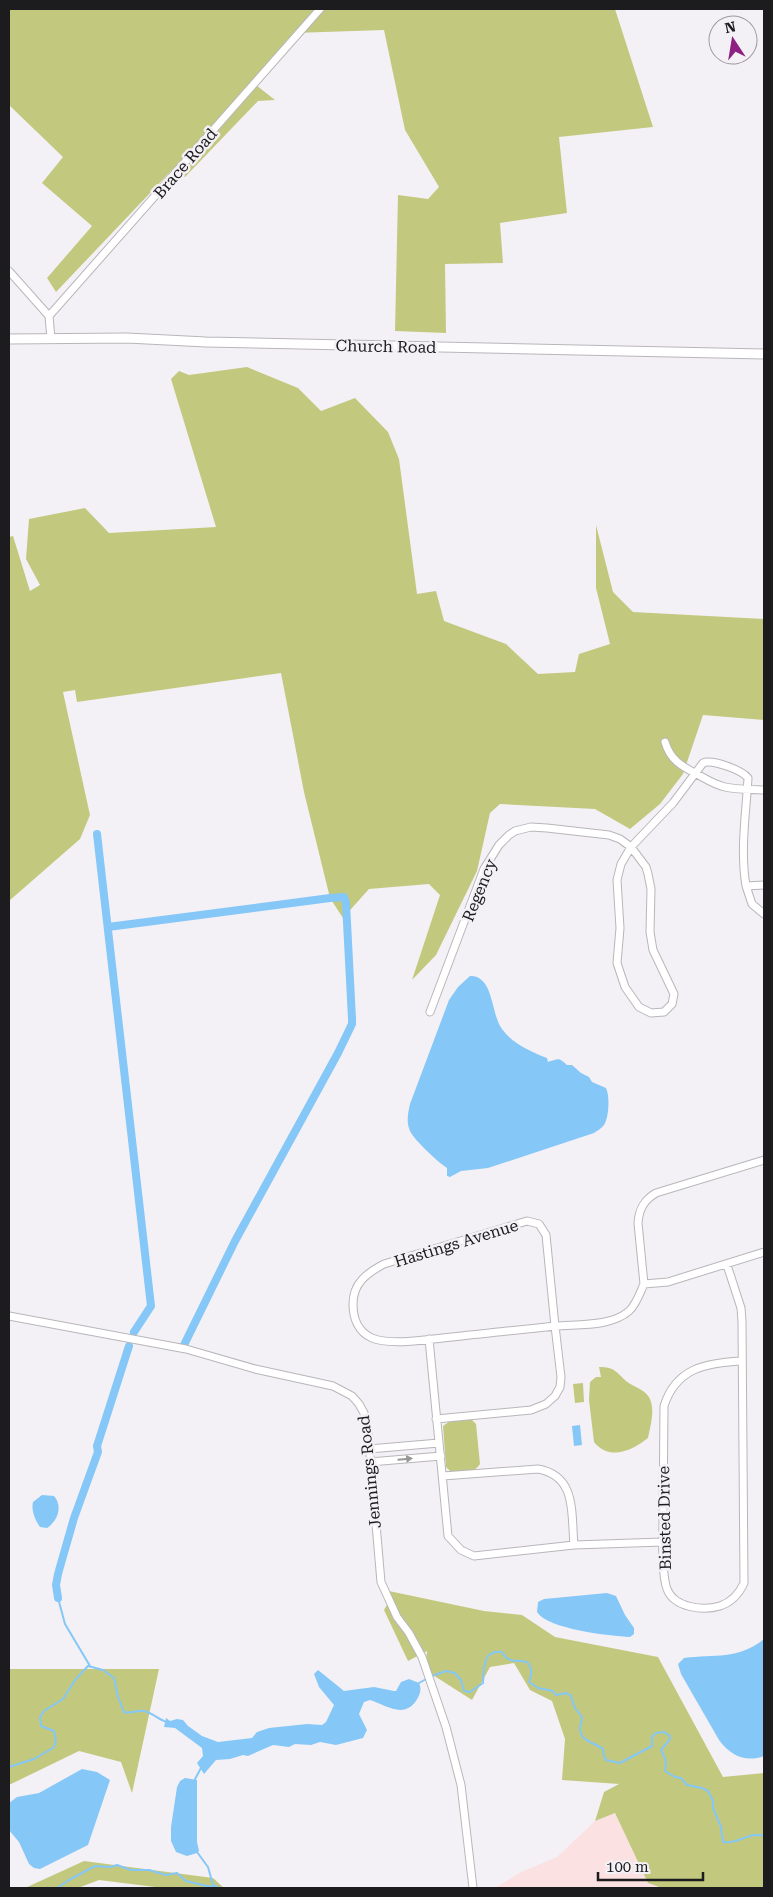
<svg xmlns="http://www.w3.org/2000/svg" width="773" height="1897" font-family="'Roboto Serif',serif">
<style>
.commercial{fill:#fce1e2}
.green{fill:#c2c97e}
.water{fill:#85c7f7}
.lines{fill:none;stroke-linecap:round;stroke-linejoin:round}
.stream{stroke:#85c7f7;stroke-width:2}
.canal{stroke:#85c7f7;stroke-width:8}
.minor-casing{stroke:#b9b6bb;stroke-width:9}
.major-casing{stroke:#b9b6bb;stroke-width:11}
.minor{stroke:#fff;stroke-width:7}
.major{stroke:#fff;stroke-width:9}
.oneway{fill:#999899}
.labels{text-anchor:middle;stroke-width:5;stroke-linejoin:round;paint-order:stroke}
.street-label{font-size:16px;fill:#1c1b1d;stroke:#f4f1f6}
</style>
<rect width="100%" height="100%" fill="#f4f1f6"/>
<path class="commercial" d="M615,1813L648,1883L662,1888H495L519,1873L557,1857L595,1821Z"/>
<path class="green" d="M9,9H615L653,127L559,137L567,213L500,223L503,263L445,264L446,333L395,331L398,195L428,199L439,187L405,130L384,30L294,33L252,82L275,100L258,101L185,177L171,171L56,292L47,278L92,226L42,183L63,157L9,105Z
M247,367L298,388L321,411L355,398L388,432L399,459L417,594L436,591L444,621L506,644L538,674L575,672L579,654L610,644L596,588V525L613,592L633,612L764,619V720L703,715L683,774L660,804L630,829L595,809L500,804L490,813L477,871L436,955L412,980L440,895L429,884L369,889L343,918L330,898L304,792L281,673L77,702L75,690L63,692L90,815L80,839L9,901V537L13,536L30,591L40,585L26,559L29,519L85,508L109,533L216,527L171,379L179,371L189,375Z
M599,1367C615,1367 616,1372 626,1381C631,1385 637,1387 643,1391C658,1401 651,1423 648,1438C632,1451 609,1461 594,1442L589,1400L590,1382L596,1377H601Z
M583,1383L584,1402L575,1403L573,1384Z
M468,1420H472L476,1424L480,1464C475,1473 460,1473 451,1472L446,1467L443,1426L450,1421Z
M384,1590L484,1611L522,1615L555,1637L658,1657L723,1777L764,1773V1888H662L648,1883L615,1813L595,1821L604,1792L619,1784L562,1780L565,1739L552,1701L530,1690L514,1663L490,1667L472,1700L425,1670L427,1651L408,1661L384,1610L389,1601Z
M9,1669H159L132,1793L121,1762L79,1751L9,1785Z
M84,1861L213,1878L224,1888H163L99,1880L78,1888H25Z"/>
<path class="water" d="M470,976C494,975 491,1015 502,1029C513,1044 530,1051 547,1058L548,1062C559,1059 558,1057 567,1065H572L581,1073L589,1077L592,1082L606,1088C610,1096 609,1117 604,1125C602,1128 597,1131 594,1133L488,1168L461,1171L450,1177L447,1176V1168C439,1163 414,1140 410,1131C406,1122 408,1113 410,1104L449,1000L458,987Z
M580,1425L582,1445L574,1446L572,1426Z
M42,1495L54,1496C63,1506 58,1521 47,1528L40,1527C35,1520 31,1510 33,1502Z
M607,1593L616,1596L625,1615L634,1628V1634L630,1637C610,1636 547,1629 537,1612L538,1602L544,1599Z
M764,1639V1756C745,1763 730,1755 719,1740L681,1674L678,1664L684,1658C714,1654 738,1660 764,1639Z
M318,1670L344,1691L374,1687L394,1691H396L401,1682L409,1679L419,1683C422,1689 420,1695 416,1701C403,1719 386,1705 370,1700L364,1702L359,1714L367,1730L363,1738L336,1745L320,1742L311,1745L295,1744L289,1747L273,1745L248,1756L243,1755L230,1759L216,1760L204,1774L197,1763L203,1756L202,1748L175,1728L164,1727L166,1718L170,1721L177,1719L183,1720L188,1726L202,1736L218,1742L252,1738L257,1732L269,1728L307,1724L322,1725L326,1722L334,1705L319,1687L314,1674Z
M82,1769L97,1772L110,1780L88,1845L40,1869L34,1868L29,1864L19,1842L9,1830V1803L17,1797L39,1793Z
M185,1778L197,1780V1842L199,1851L197,1853L187,1856L176,1852L171,1841V1827L177,1787L180,1781Z"/>
<g class="lines">
<path class="stream" d="M58,1598L65,1624L90,1666
M432,1676L446,1671L455,1673L461,1680L464,1691L470,1692L483,1683C484,1670 482,1649 502,1652C512,1670 528,1652 531,1670C532,1674 530,1678 529,1682L538,1688L553,1691L556,1695L567,1693L571,1696L575,1708L582,1717C582,1721 580,1725 580,1729C581,1742 594,1742 603,1749L604,1756L606,1760L620,1763L652,1746V1737L656,1733L664,1732L670,1736V1739L661,1750L666,1761L665,1771L675,1777L681,1778L687,1785L702,1788L708,1791L713,1801V1808L721,1827L723,1842C738,1845 749,1831 764,1836
M419,1683L428,1678
M9,1767L34,1759L53,1748L56,1742L54,1731L41,1726L40,1717L44,1711L63,1699L75,1680L88,1666L103,1670L114,1678L118,1697L124,1712C131,1714 137,1710 144,1711C153,1713 159,1720 167,1722
M194,1781L201,1768
M197,1852L208,1867L213,1885
M57,1888L69,1880L95,1866L110,1867L117,1865L131,1870H149L166,1875L177,1873L186,1881L211,1887L213,1885L219,1888"/>
<path class="canal" d="M97,834L151,1306L134,1332
M108,927L330,898L344,897L346,903L352,1019V1024L338,1053L235,1241L184,1345
M58,1598L56,1585L58,1574L74,1518L98,1452L97,1446L129,1346"/>
<defs>
<path id="minor" d="M9,271L49,316L51,339
M49,316L320,9
M665,742C671,763 686,768 704,778C711,782 717,785 725,787C738,790 751,789 764,790
M631,847L646,867L648,874L651,889L650,932L653,950L674,994L672,1004L664,1012L651,1013L639,1007L625,987L617,963L620,928L617,880L621,864Z
M764,885L746,886L752,904L764,914
M430,1012L484,869L499,845L509,835L515,831L531,827L547,828L609,835L620,839L631,847L673,803L703,763C712,759 742,770 748,778C746,814 740,850 746,886
M527,1221L539,1224L546,1235L555,1326C521,1330 486,1333 452,1337C432,1339 390,1346 372,1338C358,1332 353,1318 353,1304C353,1283 367,1273 384,1264Z
M727,1265L741,1308L742,1322L744,1583C739,1594 732,1602 720,1606C704,1611 674,1608 667,1589C661,1572 663,1539 663,1521C663,1482 664,1444 664,1406C676,1368 706,1363 741,1361
M644,1284L638,1223C639,1209 644,1200 656,1193L764,1160
M9,1316L186,1349L255,1369L333,1386L352,1396L359,1404L364,1413L368,1432L381,1582L397,1617L409,1633L422,1657L446,1727L461,1785L473,1888
M429,1339L448,1536L461,1550L474,1556L574,1545L663,1542
M436,1419L531,1410L546,1404L555,1396L560,1387L561,1377L555,1326C578,1324 611,1327 629,1311C636,1305 640,1293 644,1284L668,1282L764,1252
M369,1449L439,1443
M370,1462L441,1456
M443,1476L538,1469C577,1476 571,1513 574,1545"/>
<path id="major" d="M9,339L127,338L206,342L764,354"/>
</defs>
<use href="#minor" class="minor-casing"/>
<use href="#major" class="major-casing"/>
<use href="#minor" class="minor"/>
<use href="#major" class="major"/>
</g>
<defs><path id="oneway-solid" d="M-6-.8H1V-3.2L6.5 0L1 3.2V.8H-6Z" transform="scale(1.25)"/></defs>
<use class="oneway" href="#oneway-solid" transform="translate(405 1459) rotate(-5)"/>
<g class="labels">
<g class="street-label">
<text transform="translate(185 163) rotate(-49)" y="6">Brace Road</text>
<text transform="translate(386 346) rotate(1)" y="6">Church Road</text>
<text transform="translate(479 890) rotate(-68)" y="6">Regency</text>
<text transform="translate(456 1243) rotate(-17)" y="6">Hastings Avenue</text>
<text transform="translate(369 1472) rotate(-96)" y="6">Jennings Road</text>
<text transform="translate(664 1518) rotate(-91)" y="6">Binsted Drive</text>
</g>
</g>
<rect width="773" height="1897" fill="none" stroke="#1c1b1d" stroke-width="20"/>
<g transform="translate(733 40) rotate(348)"><circle r="24" fill="#f4f1f6" stroke="#9e9b9f"/>
<path d="M0-4L9 19L0 12L-9 19Z" fill="#8e2082"/>
<text y="-8" font-size="14" font-weight="bold" text-anchor="middle" fill="#1c1b1d">N</text>
</g>
<path d="M598 1872v8h105v-8" fill="none" stroke="#1c1b1d" stroke-width="2.5"/>
<text x="606" y="1872" font-size="15" fill="#1c1b1d" stroke="#f4f1f6" stroke-width="4" paint-order="stroke">100 m</text>
</svg>
